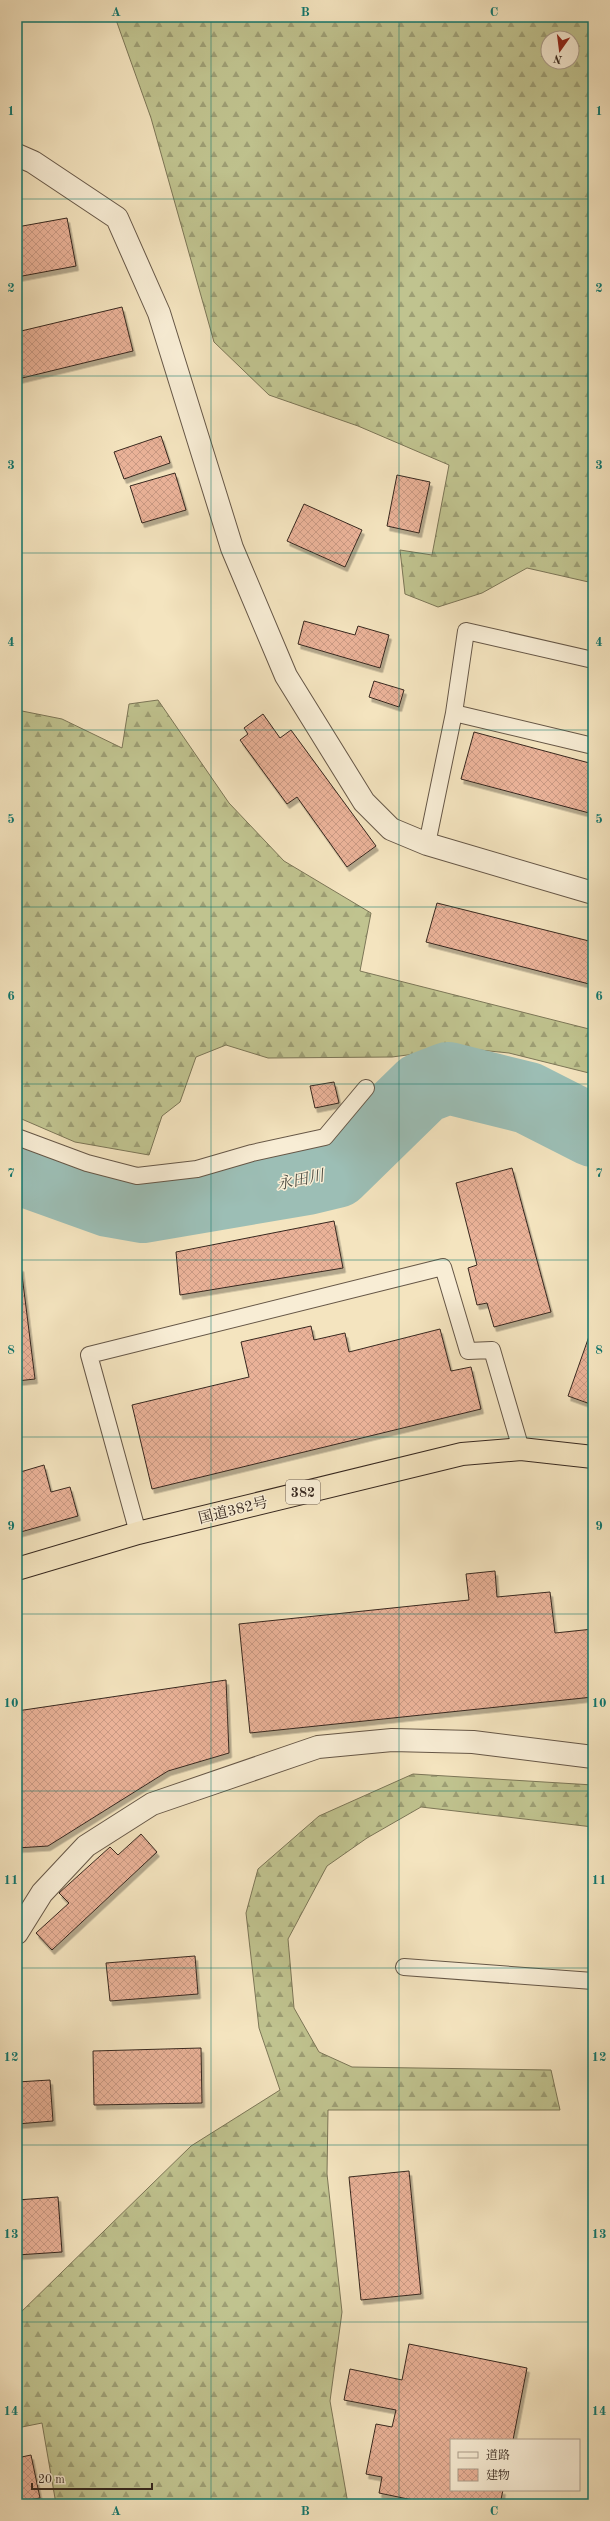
<svg xmlns="http://www.w3.org/2000/svg" width="610" height="2521" font-family="'Old Standard TT','Noto Serif JP',serif">
<style>
.forest{fill:url(#forest-firs);stroke:#7c7657;fill-rule:evenodd}
.lines{fill:none;stroke-linecap:round;stroke-linejoin:round}
.river{stroke:#9cbeb5;stroke-width:72}
.building{fill:url(#building-cross-hatch);stroke:#37281f;filter:url(#shadow)}
.service-casing{stroke:#665747;stroke-width:18}
.minor-casing{stroke:#665747;stroke-width:24}
.trunk-casing{stroke:#37281f;stroke-width:24}
.service{stroke:#f8edd5;stroke-width:16}
.minor{stroke:#f8edd5;stroke-width:22}
.trunk{stroke:#f4e4bf;stroke-width:22}
.grid{fill:none;stroke:#0f766e;stroke-width:1;stroke-opacity:0.55}
.labels{text-anchor:middle;stroke-width:3;stroke-linejoin:round;paint-order:stroke}
.shield{fill:#f8edd5;stroke:#716356;stroke-width:1}
.shield-label{font-size:14px;font-weight:bold;fill:#37281f}
.street-label{font-size:15px;fill:#37281f;stroke:#f8edd5}
.water-label{font-size:16px;font-style:italic;fill:#504e44;stroke:#f8edd5}
.neatline{fill:none;stroke:#0f766e;stroke-width:1.5}
.grid-label{font-size:13px;text-anchor:middle;font-weight:bold;fill:#0f766e}
</style>
<defs>
<pattern id="forest-firs" width="22" height="20" patternUnits="userSpaceOnUse"><rect width="22" height="20" fill="#c0c38f"/><path d="M5 1l3.5 6h-7zM16 11l3.5 6h-7z" fill="#9d9e74"/></pattern>
<pattern id="building-cross-hatch" width="8" height="8" patternUnits="userSpaceOnUse"><rect width="8" height="8" fill="#eab298"/><path d="M0 0l8 8M0 8l8-8" fill="none" stroke="#c99983"/></pattern>
<filter id="shadow"><feDropShadow dx="2.5" dy="4.5" stdDeviation="0" flood-color="#0004"/></filter>
</defs>
<rect width="100%" height="100%" fill="#f4e4bf"/>
<filter id="stains"><feTurbulence type="fractalNoise" baseFrequency=".005" numOctaves="4"/><feColorMatrix values="0 0 0 0 .2 0 0 0 0 .09 0 0 0 0 .02 0 0 0 .5 -.17"/></filter>
<radialGradient id="worn" r=".72"><stop offset=".6" stop-color="#630" stop-opacity="0"/><stop offset="1" stop-color="#630" stop-opacity=".3"/></radialGradient>
<path class="forest" d="M115,17H593V583L527,568L482,593L438,607L405,594L400,550L432,555L449,465L358,426L269,395L214,342L151,118ZM548,38H572V62H548Z
M158,700L229,803L284,861L371,913L360,971L593,1030V1074L509,1053L460,1048L392,1057L268,1058L226,1045L196,1057L180,1102L162,1116L149,1155L75,1142L17,1117V710L62,719L122,748L129,704Z
M413,1774L593,1785V1827L421,1807L367,1838L327,1866L288,1939L294,2008L319,2052L352,2067L551,2070L560,2110H328L327,2174L342,2312L330,2401L348,2504H56L42,2423L17,2428V2316L191,2146L280,2090L259,2028L246,1913L258,1869L319,1816Z"/>
<g class="lines">
<path class="river" d="M17,1168L109,1201L143,1207L307,1179L336,1172L422,1088L448,1078L528,1098L593,1131"/>
</g>
<path class="building" d="M67,218L76,266L17,277V227Z
M122,307L133,351L18,379L17,332Z
M161,436L170,463L124,479L114,452Z
M175,473L186,510L142,523L130,486Z
M397,475L430,482L419,533L387,526Z
M304,504L362,530L345,567L287,541Z
M304,621L355,635L358,626L389,635L380,668L298,644Z
M374,681L404,690L399,707L369,697Z
M263,714L280,738L291,730L376,846L347,867L297,797L287,804L240,740L248,734L244,728Z
M474,732L593,764V814L461,779Z
M437,903L593,942V985L426,942Z
M334,1082L339,1103L315,1108L310,1086Z
M512,1168L551,1312L494,1327L487,1303L477,1305L468,1268L477,1265L456,1183Z
M334,1221L343,1268L180,1295L176,1252Z
M17,1267H21L35,1379L17,1381Z
M593,1325V1405L568,1396Z
M311,1326L314,1340L345,1333L349,1352L440,1329L451,1371L471,1367L481,1409L152,1489L132,1405L249,1377L241,1342Z
M44,1465L51,1492L70,1487L78,1516L17,1533V1473Z
M495,1571L497,1597L550,1592L555,1633L593,1629V1697L250,1733L239,1624L469,1600L466,1574Z
M226,1680L229,1753L168,1771L48,1846L17,1848V1711Z
M141,1834L157,1852L52,1950L36,1933L69,1903L59,1893L110,1847L118,1855Z
M195,1956L198,1994L110,2001L106,1963Z
M201,2048L202,2103L94,2105L93,2051Z
M50,2080L53,2121L17,2124V2082Z
M409,2171L421,2294L361,2300L349,2177Z
M58,2197L62,2252L17,2255V2200Z
M409,2344L527,2368L513,2440H451V2490H503L500,2504H432L379,2493L382,2477L366,2474L376,2424L392,2427L396,2410L344,2400L350,2369L402,2380Z
M31,2455L40,2498L17,2502V2458Z"/>
<g class="lines">
<defs>
<path id="service" d="M454,713L466,631L593,660
M427,844L454,713L593,746
M17,1137L87,1163L137,1176L197,1169L252,1153L325,1137L366,1088
M138,1533L89,1355L443,1267L468,1351L492,1350L521,1449
M404,1967L593,1981"/>
<path id="minor" d="M17,155L33,162L117,218L159,313L232,548L286,676L364,802L391,829L427,844L593,893
M17,1933L42,1893L86,1846L152,1804L318,1747L392,1740L473,1742L593,1757"/>
<path id="trunk" d="M17,1569L138,1533L462,1454L521,1449L593,1457"/>
</defs>
<use href="#service" class="service-casing"/>
<use href="#minor" class="minor-casing"/>
<use href="#trunk" class="trunk-casing"/>
<use href="#service" class="service"/>
<use href="#minor" class="minor"/>
<use href="#trunk" class="trunk"/>
</g>
<path class="grid" d="M211,17V2504M399,17V2504M17,199H593M17,376H593M17,553H593M17,730H593M17,907H593M17,1084H593M17,1260H593M17,1437H593M17,1614H593M17,1791H593M17,1968H593M17,2145H593M17,2322H593"/>
<g class="labels">
<rect class="shield" x="286" y="1480" width="34" height="24" rx="3"/>
<g class="shield-label">
<text x="303" y="1497">382</text>
</g>
<g class="street-label">
<text transform="translate(233 1510) rotate(-14)" y="5">国道382号</text>
</g>
<g class="water-label">
<text transform="translate(300 1179) rotate(-11)" y="6">永田川</text>
</g>
</g>
<rect width="610" height="2521" fill="none" stroke="#f4e4bf" stroke-width="44"/>
<rect x="450" y="2439" width="130" height="52" fill="#f8edd5" stroke="#ab9e8c"/>
<rect x="458" y="2452" width="20" height="6" fill="#f8edd5" stroke="#ab9e8c"/>
<text x="486" y="2459" font-size="12" fill="#37281f">道路</text>
<rect x="458" y="2469" width="20" height="12" fill="url(#building-cross-hatch)" stroke="#ab9e8c"/>
<text x="486" y="2479" font-size="12" fill="#37281f">建物</text>
<g transform="translate(560 50) rotate(194)"><circle r="19" fill="#f8edd5" stroke="#ab9e8c"/>
<path d="M0-3L7 15L0 10L-7 15Z" fill="#8f2418"/>
<text y="-6" font-size="11" font-weight="bold" text-anchor="middle" fill="#37281f">N</text>
</g>
<path d="M32 2483v6h120v-6" fill="none" stroke="#37281f" stroke-width="2"/>
<text x="38" y="2483" font-size="12" fill="#37281f" stroke="#f8edd5" stroke-width="3" paint-order="stroke">20 m</text>
<rect x="22" y="22" width="566" height="2477" class="neatline"/>
<g class="grid-label">
<text x="116" y="16">A</text>
<text x="305" y="16">B</text>
<text x="494" y="16">C</text>
<text x="11" y="115">1</text>
<text x="599" y="115">1</text>
<text x="11" y="292">2</text>
<text x="599" y="292">2</text>
<text x="11" y="469">3</text>
<text x="599" y="469">3</text>
<text x="11" y="646">4</text>
<text x="599" y="646">4</text>
<text x="11" y="823">5</text>
<text x="599" y="823">5</text>
<text x="11" y="1000">6</text>
<text x="599" y="1000">6</text>
<text x="11" y="1177">7</text>
<text x="599" y="1177">7</text>
<text x="11" y="1354">8</text>
<text x="599" y="1354">8</text>
<text x="11" y="1530">9</text>
<text x="599" y="1530">9</text>
<text x="11" y="1707">10</text>
<text x="599" y="1707">10</text>
<text x="11" y="1884">11</text>
<text x="599" y="1884">11</text>
<text x="11" y="2061">12</text>
<text x="599" y="2061">12</text>
<text x="11" y="2238">13</text>
<text x="599" y="2238">13</text>
<text x="11" y="2415">14</text>
<text x="599" y="2415">14</text>
<text x="116" y="2515">A</text>
<text x="305" y="2515">B</text>
<text x="494" y="2515">C</text>
</g>
<rect width="100%" height="100%" filter="url(#stains)"/>
<rect width="100%" height="100%" fill="url(#worn)"/>
</svg>
